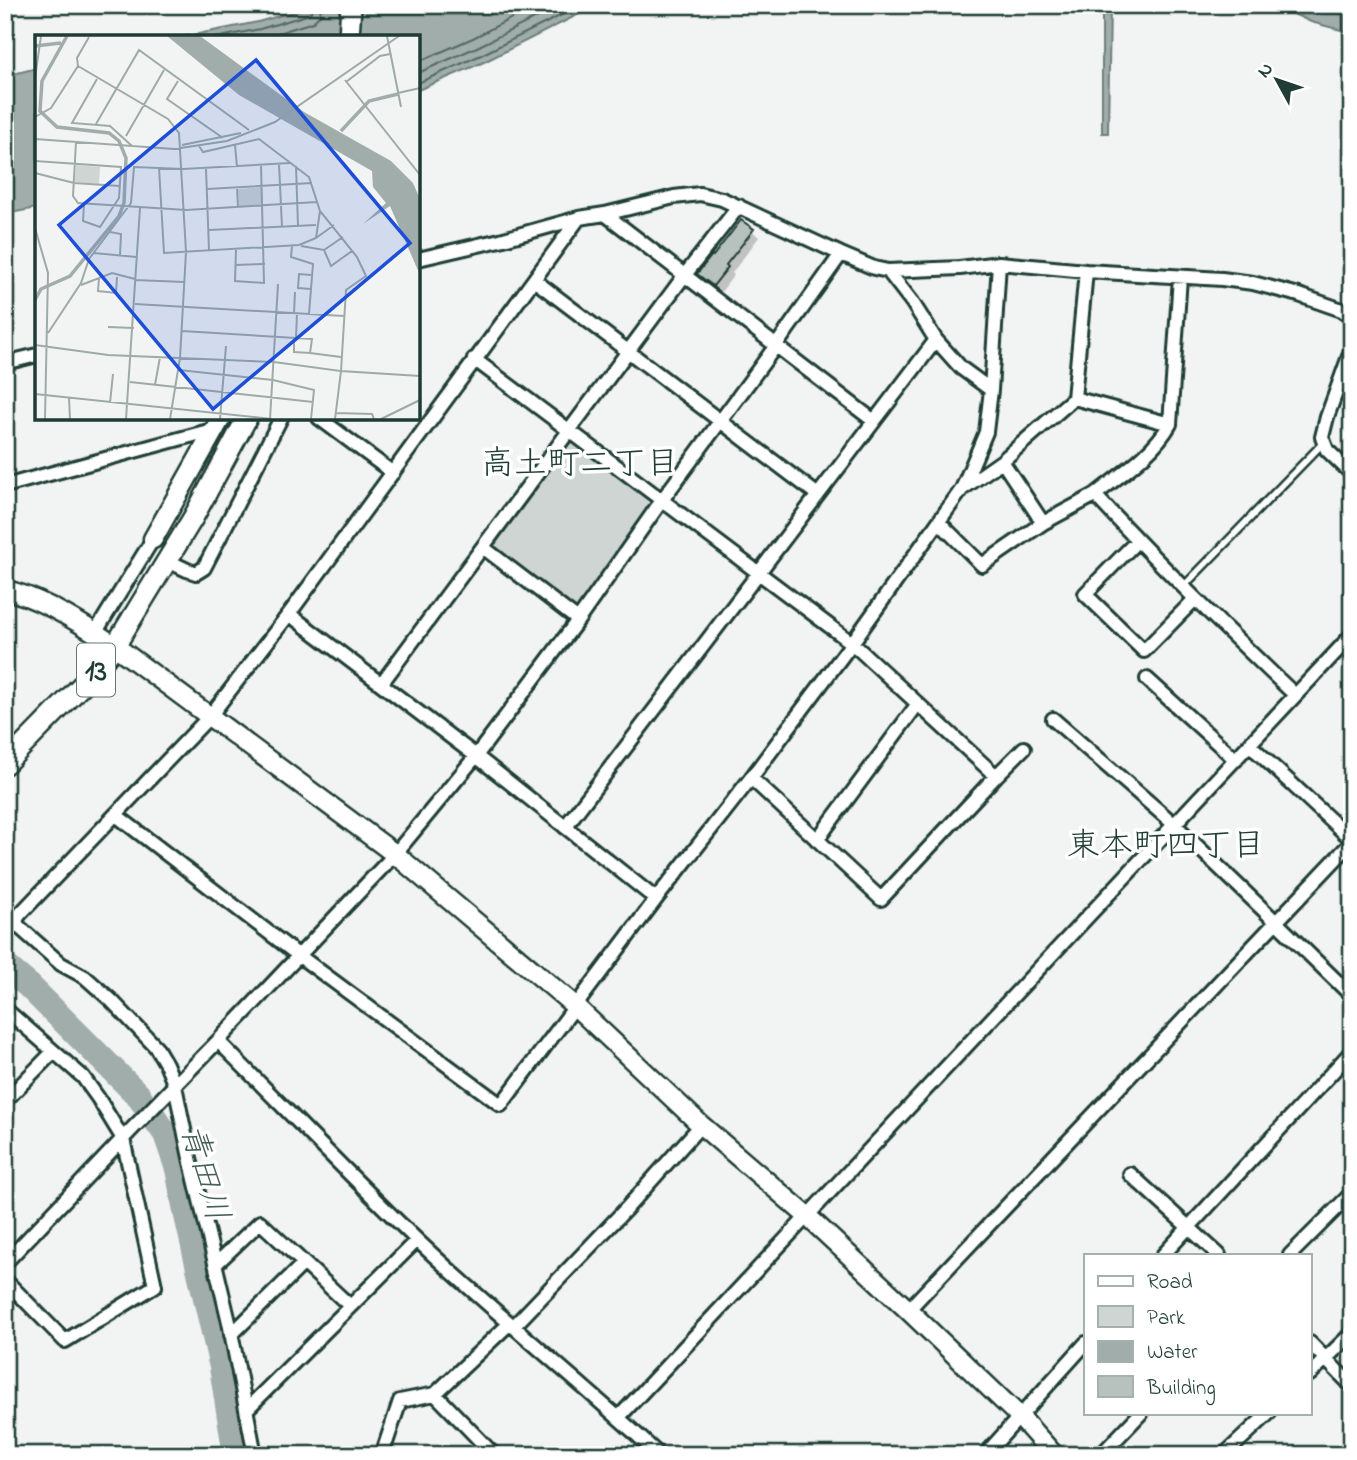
<svg xmlns="http://www.w3.org/2000/svg" width="1357" height="1460" font-family="'Indie Flower','Klee One',sans-serif">
<style>
.green{fill:#ced5d3;stroke:#768984;stroke-width:2}
.water{fill:#a1adaa;stroke:#6d807b;stroke-width:2}
.shadow{fill:#0003}
.lines{fill:none;stroke-linecap:round;stroke-linejoin:round}
.shore{stroke:#536a63;stroke-width:2}
.river{stroke:#a1adaa;stroke-width:26}
.building{fill:#b7c1bd;stroke:#1f3d34;stroke-width:2}
.lane-casing{stroke:#1f3d34;stroke-width:11}
.street-casing{stroke:#1f3d34;stroke-width:18}
.secondary-casing{stroke:#1f3d34;stroke-width:23}
.primary-casing{stroke:#1f3d34;stroke-width:24}
.lane{stroke:#fff;stroke-width:6}
.street{stroke:#fff;stroke-width:12}
.secondary{stroke:#fff;stroke-width:18}
.primary{stroke:#fff;stroke-width:19}
.labels{text-anchor:middle;stroke-width:7;stroke-linejoin:round;paint-order:stroke}
.shield{fill:#fff;stroke:#627771;stroke-width:2}
.shield-label{font-size:30px;font-weight:bold;fill:#1f3d34}
.neighbourhood-label{font-size:33px;fill:#1f3d34;stroke:#fff}
.water-label{font-size:33px;font-style:italic;fill:#465f57;stroke:#fff}
.inset-river{fill:none;stroke:#a1adaa;stroke-width:3.5}
.inset-road{fill:none;stroke:#9eaaa7;stroke-width:2}
.view{fill:#1d4ed8;fill-opacity:0.15;stroke:#1d4ed8;stroke-width:3.5}
.inset-edge{fill:none;stroke:#1f3d34;stroke-width:3.5}
</style>
<rect width="100%" height="100%" fill="#f2f3f3"/>
<filter id="ink" filterUnits="userSpaceOnUse"><feTurbulence type="fractalNoise" baseFrequency=".0143" numOctaves="2"/><feDisplacementMap in="SourceGraphic" scale="14" xChannelSelector="R" yChannelSelector="G"/><feConvolveMatrix kernelMatrix="1 2 1 2 8 2 1 2 1" color-interpolation-filters="sRGB"/></filter>
<g filter="url(#ink)">
<path class="green" d="M572,440L658,504L576,610L493,547Z"/>
<path class="water" d="M316,5H597L484,62L418,90V37H183L258,22Z
M1102,5H1110L1108,133H1102Z
M1274,5H1352V33L1311,22Z
M37,68V208L5,214V76Z"/>
<path class="shadow" d="M752,231L759,237L732,273L734,275L721,292L706,280Z"/>
<g class="lines">
<path class="shore" d="M220,37L260,29L307,15L311,12L313,5
M265,37L313,22L320,15L321,5
M418,62L473,38L537,5
M418,73L477,47L562,5
M418,83L481,55L582,5"/>
<path class="river" d="M5,966L29,986L138,1095L166,1134L178,1169L187,1216L222,1367L236,1455"/>
</g>
<path class="building" d="M741,220L754,229L726,265L728,267L713,286L697,274L712,255L713,256Z"/>
<g class="lines">
<defs>
<path id="lane" d="M1183,587L1323,443"/>
<path id="street" d="M605,214L874,421
M418,259L500,240L579,218L605,214L674,197L700,194L722,199L841,254L874,268L888,271L960,268L999,263L1086,271L1222,279L1253,283L1299,295L1342,310L1352,317
M534,280L818,495
M1352,348L1327,417L1322,437L1327,450L1352,474
M474,359L852,643L996,776L881,899L751,778
M5,363L37,355
M991,390L999,263
M1074,398L1170,424L1180,277
M319,418L393,473
M1002,461L1043,523
M5,486L216,429
M962,489L1002,461L1074,398L1086,271
M1095,495C1121,474 1153,454 1170,424
M939,522L982,565L1043,523L1095,495C1159,565 1227,630 1295,695
M1137,541L1085,594L1144,651L1195,599
M484,548L578,620
M166,560L187,570L196,573L204,568L281,418
M289,614L476,756L656,899
M95,633L153,539
M1147,679L1236,760
M381,684L684,276L739,206
M1053,719L1175,825L1276,922L1352,996
M1250,745L1352,840
M996,776L1024,748
M116,815L298,955L501,1105L656,899L751,778L852,643L962,489L986,432L991,390L961,368L936,340L912,302L888,271
M565,827L936,340
M817,840L917,705
M5,1009L83,1077L98,1098L123,1139L155,1286L65,1341L5,1280
M218,1041C284,1107 349,1175 417,1240C495,1314 580,1381 659,1455
M5,1101L53,1052
M1130,1174L1219,1255
M1163,1255L1352,1051
M1290,1255L1352,1193
M5,1263L132,1129L218,1041L395,854L476,756L578,620L662,500L775,347L841,254
M216,1264L260,1222L350,1306
M908,1310L1352,842
M513,1327L626,1209L701,1125
M231,1335L304,1263
M1310,1343L1352,1386
M1310,1374L1352,1333
M435,1394L494,1455
M247,1409L417,1240
M619,1417C862,1155 1108,896 1352,635
M255,1455L229,1322L190,1158L175,1086L166,1064L156,1047L112,1001L85,977L61,964L18,926L16,920L20,914L210,716L289,614L579,218
M382,1455L400,1401L435,1394L509,1324
M985,1455L1086,1343
M1101,1455L1141,1413
M1224,1455L1269,1413"/>
<path id="secondary" d="M153,539L221,418
M5,590C38,596 87,627 115,646L395,854L575,1006L701,1125L806,1215L908,1310L1020,1417L1054,1455"/>
<path id="primary" d="M349,37L351,5
M5,764L87,680L115,646L193,518L247,418"/>
</defs>
<use href="#lane" class="lane-casing"/>
<use href="#street" class="street-casing"/>
<use href="#secondary" class="secondary-casing"/>
<use href="#primary" class="primary-casing"/>
<use href="#lane" class="lane"/>
<use href="#street" class="street"/>
<use href="#secondary" class="secondary"/>
<use href="#primary" class="primary"/>
</g>
</g>
<g class="labels">
<rect class="shield" x="77" y="643.5" width="38" height="53" rx="5"/>
<g class="shield-label">
<text x="96" y="680">13</text>
</g>
<g class="neighbourhood-label">
<text x="580" y="473">高土町二丁目</text>
<text x="1166" y="855">東本町四丁目</text>
</g>
<g class="water-label">
<text transform="translate(207 1172) rotate(74)" y="12">青田川</text>
</g>
</g>
<g transform="translate(35 35)">
<rect width="385" height="385" fill="#f2f3f3"/>
<path d="M41,130L65,132L64,149L40,147ZM227,152L228,171L204,172L203,154Z" fill="#ced5d3"/>
<path d="M132,1H165L269,77L356,126L378,148L385,164V240L355,171L328,189L351,168L338,152L337,136L204,60Z" fill="#a1adaa"/>
<path class="inset-river" d="M0,11L26,8M306,96L334,66L363,59M0,265L6,254L35,241L84,181L89,168L91,123L84,106L74,98L22,92L5,76L7,46L32,1"/>
<path class="inset-road" d="M352,1L366,72M43,31L133,84L144,98L151,217L145,323L135,384M0,43L6,1M62,44L37,88L75,91L97,111M310,45L385,140M143,46L132,64L188,103M311,47L345,21L355,19M363,58L385,53M0,82L16,73L43,31L42,23L54,2M61,89L104,15L214,95M91,101L129,35M0,104L139,114L192,106L240,87L364,1M41,107L38,161L43,168L151,175L282,167M147,110L206,98M200,110L202,132M164,111L168,117L224,104L274,142L285,176L322,222L331,241L311,255L306,336L385,341M0,126L86,132L84,163L65,192L48,186L49,169M244,129L247,192M261,131L263,191M124,133L129,218L264,210L281,203L285,176M171,134L174,215M0,138L39,148L85,151M202,152L203,173M172,154L277,148M0,193L13,238L10,384M174,195L281,190M75,197L86,199L85,220M281,203L299,190M257,211L256,222L278,229L274,279M266,211L289,215L308,202M201,215L200,246L229,248L226,130M289,215L296,231L317,216M59,218L101,222M200,230L230,229M64,243L63,256L81,258L82,242M100,245L149,247M46,250L77,238L100,244M276,254L263,253L264,239L276,240M100,269L309,281M259,278L260,257M73,292L99,293M147,296L277,304L275,318L259,317V303M13,298L46,248L54,224L96,168L99,132L148,134L255,128M261,303L262,278M0,310L73,320L239,327L306,336L300,384M275,318L306,322M144,335L238,345L279,355L276,384M95,347L278,367M120,350L125,322M0,359L237,384M34,363L35,384M75,368L78,339M301,378L337,379L339,384M91,384L105,173M185,384L191,311M235,384L243,249M346,384L385,365"/>
<path class="view" d="M221,25L375,208L178,374L24,190Z"/>
<rect width="385" height="385" class="inset-edge"/>
</g>
<rect width="1357" height="1460" fill="none" stroke="#fff" stroke-width="28"/>
<rect x="14" y="14" width="1329" height="1432" fill="none" stroke="#1f3d34" stroke-width="2.5" filter="url(#ink)"/>
<rect x="1084" y="1254" width="228" height="161" fill="#ffffff" stroke="#a5b1ae" stroke-width="2"/>
<rect x="1098" y="1276" width="35" height="10" fill="#ffffff" stroke="#a5b1ae" stroke-width="2"/>
<text x="1147" y="1288" font-size="21" fill="#1f3d34">Road</text>
<rect x="1098" y="1306" width="35" height="21" fill="#ced5d3" stroke="#a5b1ae" stroke-width="2"/>
<text x="1147" y="1324" font-size="21" fill="#1f3d34">Park</text>
<rect x="1098" y="1341" width="35" height="21" fill="#a1adaa" stroke="#a5b1ae" stroke-width="2"/>
<text x="1147" y="1358" font-size="21" fill="#1f3d34">Water</text>
<rect x="1098" y="1376" width="35" height="21" fill="#b7c1bd" stroke="#a5b1ae" stroke-width="2"/>
<text x="1147" y="1394" font-size="21" fill="#1f3d34">Building</text>
<g transform="translate(1277 80) rotate(310)" stroke="#ffffff" stroke-width="5" paint-order="stroke">
<path d="M0-5L12 26L0 18L-12 26Z" fill="#1f3d34"/>
<text y="-10" font-size="19" font-weight="bold" text-anchor="middle" fill="#1f3d34">N</text>
</g>
</svg>
